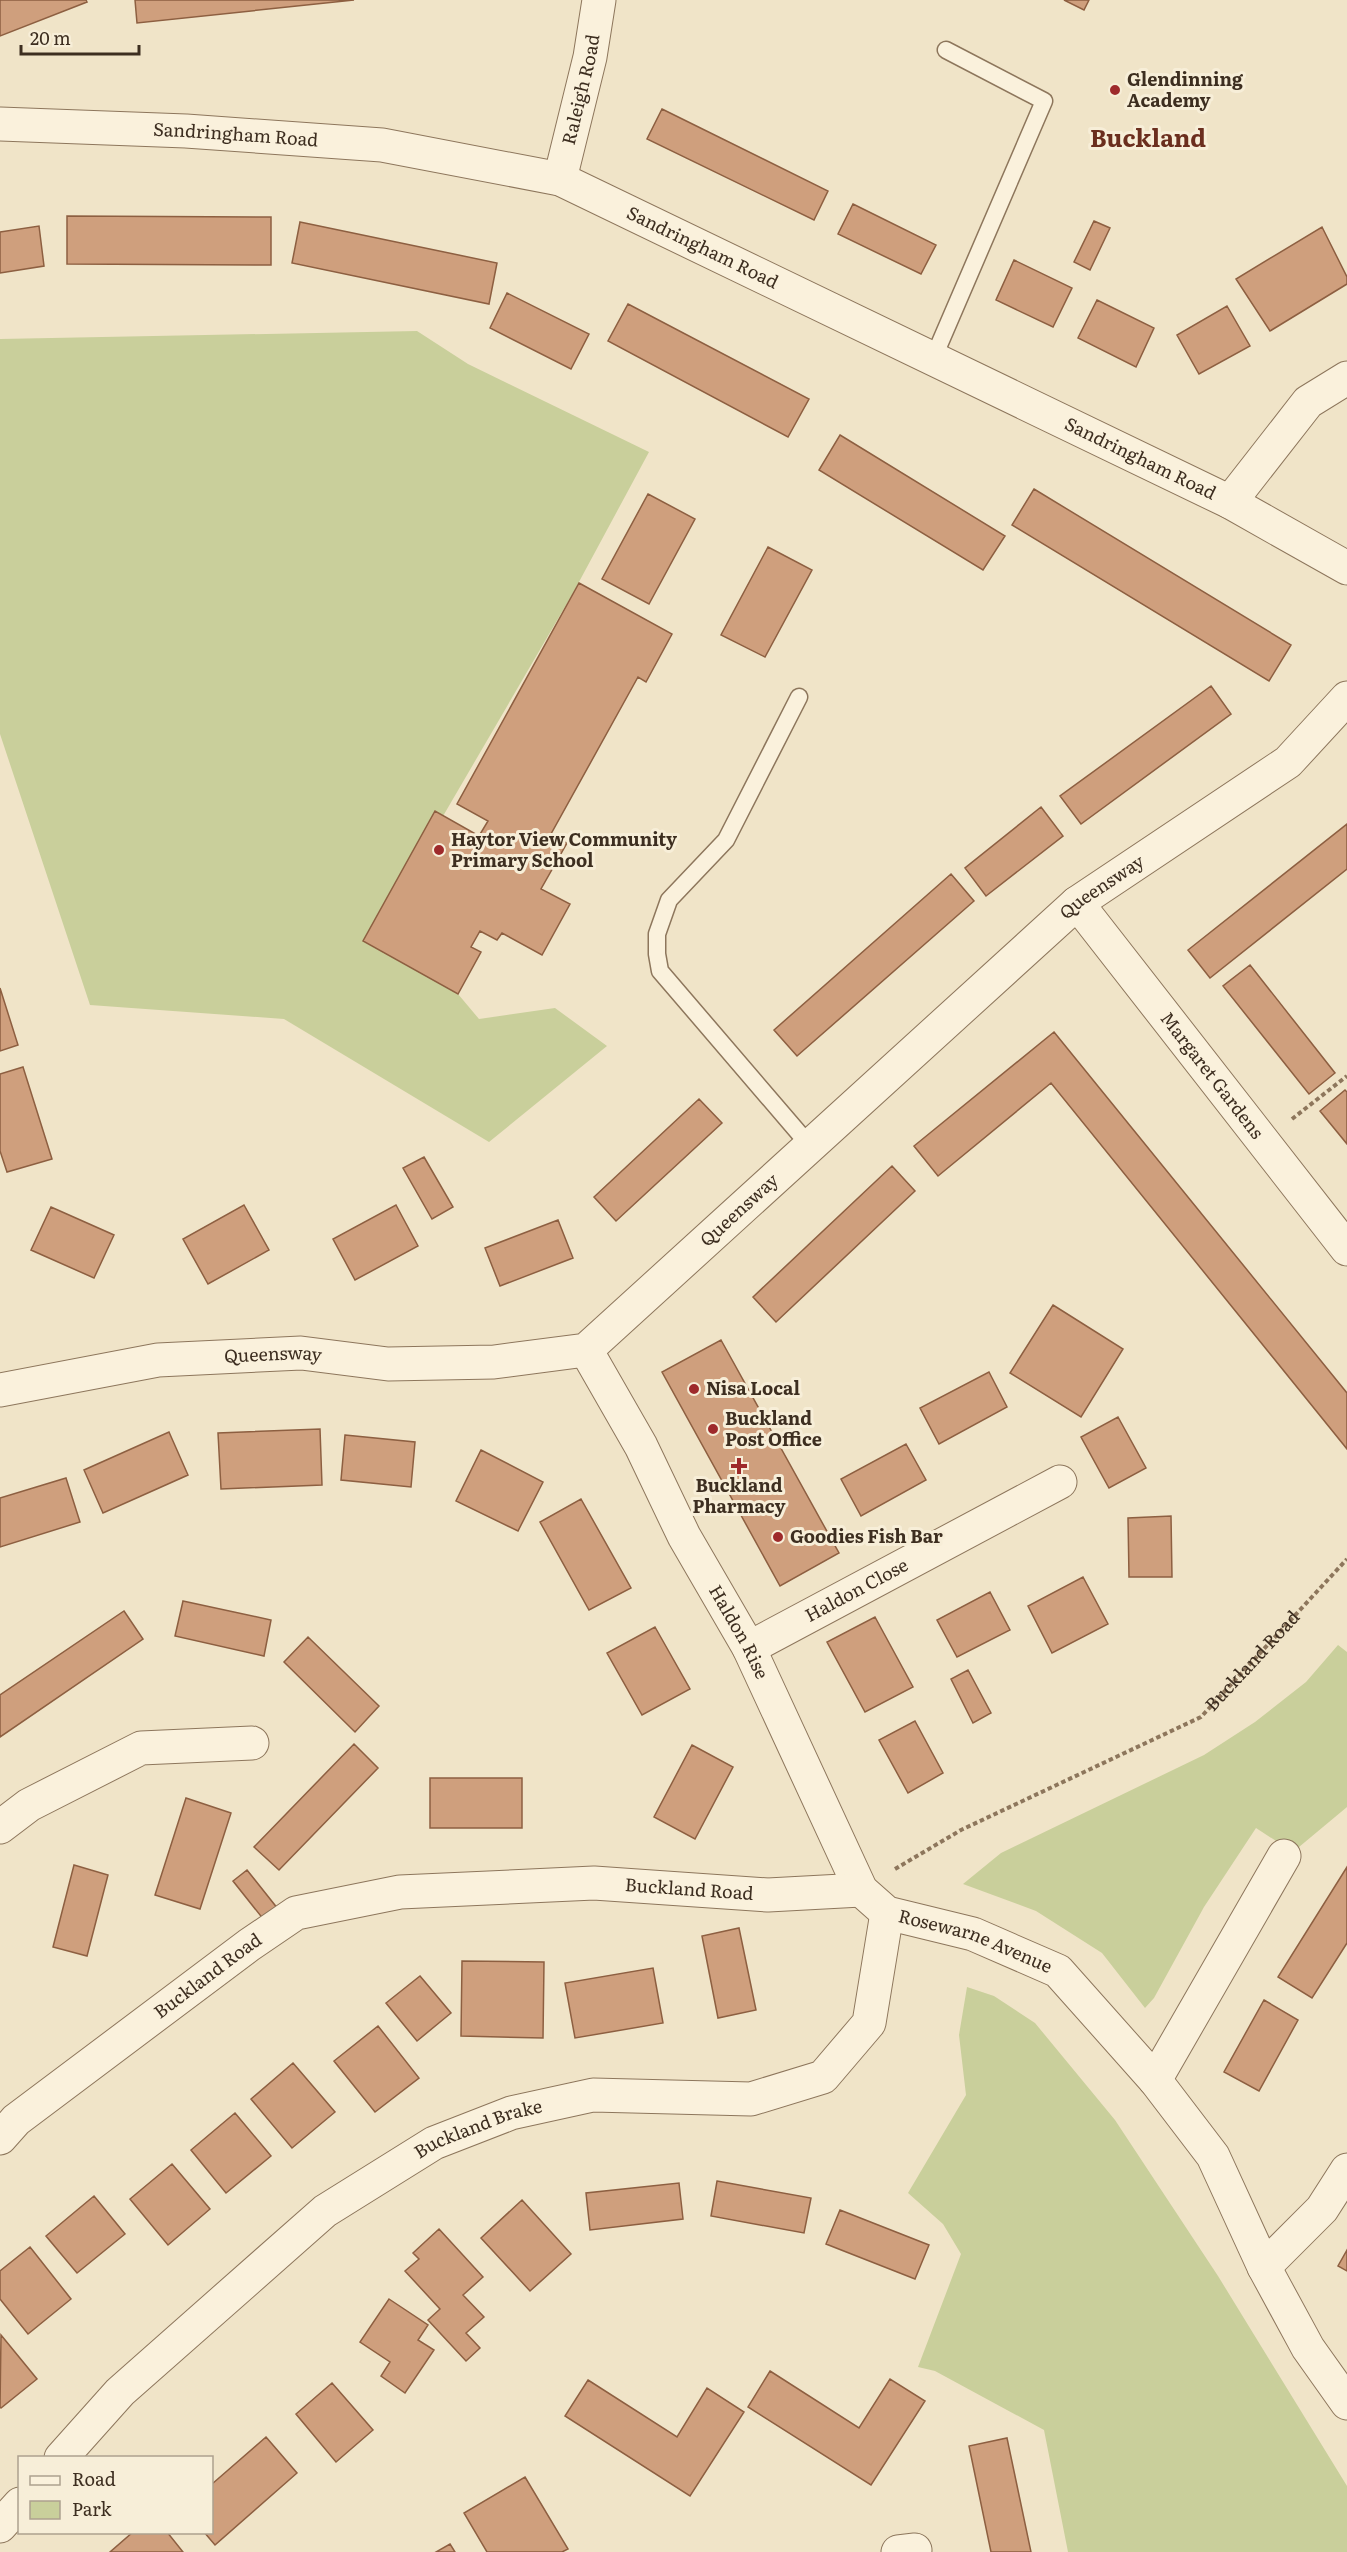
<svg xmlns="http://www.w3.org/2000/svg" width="1347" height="2552" font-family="Literata,serif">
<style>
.green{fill:#c9cf9b}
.building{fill:#cf9f7d;stroke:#8d5f41;stroke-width:1.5}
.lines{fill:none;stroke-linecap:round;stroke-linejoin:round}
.lane-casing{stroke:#8d765c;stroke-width:19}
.street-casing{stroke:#8d765c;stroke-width:35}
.path{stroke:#8d765c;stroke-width:4;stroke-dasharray:4.5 3;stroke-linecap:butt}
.lane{stroke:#faf1dc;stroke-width:16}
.street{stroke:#faf1dc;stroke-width:33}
.poi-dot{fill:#9e2a2b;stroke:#f7eed8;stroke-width:2}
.labels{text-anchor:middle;stroke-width:6;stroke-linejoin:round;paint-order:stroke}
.poi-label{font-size:18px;font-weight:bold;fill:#3d2e20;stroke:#f7eed8;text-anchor:start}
.street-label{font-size:18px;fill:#3d2e20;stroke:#f7eed8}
.district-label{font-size:24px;font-weight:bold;fill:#6b2e1e;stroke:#f7eed8}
</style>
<rect width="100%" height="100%" fill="#f0e4c8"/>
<path class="green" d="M417,331L468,364L649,452L573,593L439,823L458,994L479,1019L555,1008L607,1046L489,1142L284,1019L90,1005L0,734V339Z
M1338,1645L1347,1652V1807L1293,1852L1256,1828L1204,1907L1154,1998L1145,2008L1102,1953L1036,1911L963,1884L1001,1853L1204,1755L1255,1722L1306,1682Z
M967,1987L994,1996L1035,2023L1115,2120L1218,2276L1347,2486V2552H1068L1044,2430L935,2371L918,2367L961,2254L943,2224L908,2193L966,2095L959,2035Z"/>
<path class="building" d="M0,0H86L87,2L0,36Z
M135,0H354L137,23Z
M1064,0H1089L1084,10Z
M662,109L828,191L814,220L647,139Z
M853,204L936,245L921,274L838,234Z
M67,216L271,217V265L67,264Z
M1094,221L1110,228L1090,270L1074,262Z
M300,222L497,263L489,304L292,263Z
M39,226L44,266L0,273V232Z
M1322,227L1347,277V284L1270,331L1236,279Z
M1014,260L1072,288L1053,327L996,300Z
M507,293L589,334L571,369L490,328Z
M1097,300L1154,328L1136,367L1078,338Z
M628,304L809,399L788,437L608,341Z
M1227,306L1250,346L1199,374L1177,335Z
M840,435L1005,536L983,570L819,470Z
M1034,489L1291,645L1269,681L1012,525Z
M648,494L695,519L649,604L602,579Z
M768,547L812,570L765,657L721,635Z
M579,583L672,634L646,682L638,677L551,834L567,843L541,889L570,904L542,955L502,933L497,940L480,931L471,947L481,952L458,994L363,941L435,811L479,836L488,821L457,804Z
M1211,686L1231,714L1081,824L1060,796Z
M1041,807L1063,836L986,896L965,868Z
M1347,824V869L1210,978L1188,950Z
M951,874L974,901L797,1056L774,1030Z
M1250,965L1335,1073L1309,1094L1223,986Z
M0,988L18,1045L0,1051Z
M1054,1032L1347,1393V1449L1051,1083L938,1176L914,1146Z
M23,1067L52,1159L7,1172L0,1151V1074Z
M1345,1090L1347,1092V1144L1320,1111Z
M699,1099L722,1123L616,1221L594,1197Z
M424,1157L453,1207L432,1219L403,1168Z
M892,1166L915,1191L776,1322L753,1297Z
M244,1205L269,1250L208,1284L183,1239Z
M396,1205L418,1246L355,1280L333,1239Z
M51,1207L114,1235L94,1278L31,1250Z
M558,1220L573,1258L500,1286L485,1248Z
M1053,1305L1123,1349L1081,1417L1010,1373Z
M721,1340L839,1553L780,1586L662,1372Z
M989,1372L1007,1407L939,1444L920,1408Z
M1118,1417L1146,1468L1109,1488L1081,1437Z
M320,1429L322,1485L221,1489L218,1433Z
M169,1432L188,1475L103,1513L84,1470Z
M345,1435L415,1442L411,1487L341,1480Z
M906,1444L926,1480L861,1516L841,1479Z
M481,1450L543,1482L518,1531L456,1501Z
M66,1478L80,1522L0,1547V1498Z
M581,1499L631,1588L589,1610L540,1522Z
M1171,1516L1172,1577H1129L1128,1518Z
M1083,1577L1108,1624L1052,1653L1028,1606Z
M990,1592L1010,1630L957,1657L937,1620Z
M183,1601L271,1620L264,1656L175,1636Z
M124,1611L143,1639L0,1737V1695Z
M875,1617L913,1687L865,1712L827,1642Z
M655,1627L690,1689L642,1715L607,1653Z
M308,1637L379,1706L355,1732L284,1662Z
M968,1670L991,1713L973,1723L951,1679Z
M915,1721L943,1773L908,1793L879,1740Z
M354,1744L378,1768L279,1870L254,1847Z
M692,1745L733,1767L695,1839L654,1817Z
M430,1778H522V1828H430Z
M186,1798L231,1813L200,1909L155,1895Z
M74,1865L108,1875L87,1956L53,1947Z
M1347,1867V1943L1312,1998L1278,1977Z
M247,1870L278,1909L264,1920L233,1881Z
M739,1928L756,2010L718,2018L702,1936Z
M462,1961L544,1962L543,2038L461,2036Z
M653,1968L663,2023L575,2038L565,1983Z
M420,1976L451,2013L417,2041L386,2003Z
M1264,2000L1298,2020L1259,2091L1224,2072Z
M378,2026L419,2078L375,2112L334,2061Z
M293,2063L335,2112L292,2148L251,2099Z
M235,2113L271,2156L226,2193L191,2150Z
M172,2164L210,2209L168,2245L130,2199Z
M717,2181L811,2198L804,2233L711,2216Z
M679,2183L683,2219L590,2230L586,2193Z
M94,2196L125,2234L77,2273L46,2236Z
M522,2200L571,2254L530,2291L481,2238Z
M840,2210L929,2245L915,2279L826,2244Z
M439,2229L483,2277L463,2295L484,2317L466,2333L480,2348L466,2361L428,2320L440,2309L405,2271L419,2259L413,2253Z
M30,2247L71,2299L28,2334L0,2299V2271Z
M1347,2250V2271L1338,2266Z
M389,2299L428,2325L418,2340L434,2350L405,2393L381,2376L390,2362L360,2342Z
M1,2335L37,2379L1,2408L0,2407Z
M770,2371L859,2428L890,2379L925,2401L871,2485L748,2407Z
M588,2380L677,2437L707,2388L744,2412L690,2496L565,2416Z
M332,2383L373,2430L336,2462L296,2414Z
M266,2437L297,2473L215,2545L204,2532H212V2484Z
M1007,2438L1031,2552H991L969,2446Z
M525,2477L568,2549L562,2552H487L464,2513Z
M133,2532H167L183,2552H110Z
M450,2544L455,2552H436Z"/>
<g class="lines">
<defs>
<path id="lane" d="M933,359L1044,101L946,50
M799,697L726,840L669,900L657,934V954L660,971L810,1146"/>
<g id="street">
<path id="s2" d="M0,124L186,131L382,145L560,179L1230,502L1347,568"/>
<path id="s3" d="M560,179L590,57L599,0"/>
<path d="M1230,502L1308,402L1347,378"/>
<path id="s4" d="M1077,903L1347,1249"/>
<path id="s5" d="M586,1350L641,1446L684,1536L749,1648L861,1890L887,1913L973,1934L1058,1971L1155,2080L1213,2156L1264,2267L1308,2348L1347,2403"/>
<path id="s6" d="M0,1390L158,1360L301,1353L388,1364L494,1362L586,1350L1077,903L1288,762L1347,698"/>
<path id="s7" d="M749,1648L1060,1482"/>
<path d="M0,1827L29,1805L141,1748L252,1743"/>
<path d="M1155,2080L1284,1856"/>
<path id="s8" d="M0,2138L16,2120L249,1945L296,1913L400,1892L594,1883L768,1895L861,1890"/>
<path d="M1264,2267L1322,2209L1347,2170"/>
<path id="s9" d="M61,2458L120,2392L325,2211L434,2143L511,2113L593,2095L751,2099L823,2077L869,2023L887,1913"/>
<path d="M0,2526L20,2504"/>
<path d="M898,2552L915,2550"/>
</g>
</defs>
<use href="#lane" class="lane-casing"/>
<use href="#street" class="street-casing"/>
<g class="path">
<path d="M1292,1119L1347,1076"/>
<path id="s1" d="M895,1869L961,1830L1201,1717L1347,1559"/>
</g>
<use href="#lane" class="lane"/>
<use href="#street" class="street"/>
</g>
<g class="poi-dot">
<circle cx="1115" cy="90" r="6"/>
<circle cx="439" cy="850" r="6"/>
<circle cx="694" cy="1389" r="6"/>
<circle cx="713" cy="1429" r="6"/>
<path d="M736 1457h6v6h6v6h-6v6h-6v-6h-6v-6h6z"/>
<circle cx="778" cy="1537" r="6"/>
</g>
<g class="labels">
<g class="poi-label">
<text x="1127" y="86">Glendinning<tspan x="1127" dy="21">Academy</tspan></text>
<text x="451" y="846">Haytor View Community<tspan x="451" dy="21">Primary School</tspan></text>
<text x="706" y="1395">Nisa Local</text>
<text x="725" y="1425">Buckland<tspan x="725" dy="21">Post Office</tspan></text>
<text x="739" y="1492" text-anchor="middle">Buckland<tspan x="739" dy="21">Pharmacy</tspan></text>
<text x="790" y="1543">Goodies Fish Bar</text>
</g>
<g class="street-label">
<text dy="6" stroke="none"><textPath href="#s3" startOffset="92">Raleigh Road</textPath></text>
<text dy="6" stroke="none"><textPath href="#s2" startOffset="236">Sandringham Road</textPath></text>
<text dy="6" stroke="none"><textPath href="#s2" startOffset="722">Sandringham Road</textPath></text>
<text dy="6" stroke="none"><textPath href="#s2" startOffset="1208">Sandringham Road</textPath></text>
<text dy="6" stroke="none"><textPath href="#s6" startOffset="1284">Queensway</textPath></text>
<text dy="6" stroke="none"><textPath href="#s4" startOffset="219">Margaret Gardens</textPath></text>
<text dy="6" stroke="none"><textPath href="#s6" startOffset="798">Queensway</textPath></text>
<text dy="6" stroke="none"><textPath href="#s6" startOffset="276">Queensway</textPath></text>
<text dy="6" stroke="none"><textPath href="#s7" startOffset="122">Haldon Close</textPath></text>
<text dy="6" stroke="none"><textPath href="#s5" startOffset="321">Haldon Rise</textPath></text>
<text dy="6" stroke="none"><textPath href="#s1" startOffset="418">Buckland Road</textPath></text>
<text dy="6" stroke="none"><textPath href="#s8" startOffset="768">Buckland Road</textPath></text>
<text dy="6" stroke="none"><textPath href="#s5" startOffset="734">Rosewarne Avenue</textPath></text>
<text dy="6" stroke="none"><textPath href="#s8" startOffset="264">Buckland Road</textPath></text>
<text dy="6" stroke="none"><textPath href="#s9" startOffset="537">Buckland Brake</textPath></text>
</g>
<g class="district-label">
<text x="1148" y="147">Buckland</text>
</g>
</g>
<rect x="18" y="2456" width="195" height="78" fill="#f7eed8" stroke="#ada18e" stroke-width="1.5"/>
<rect x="30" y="2476" width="30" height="9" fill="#faf1dc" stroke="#ada18e" stroke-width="1.5"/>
<text x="72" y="2486" font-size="18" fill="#3d2e20">Road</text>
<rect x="30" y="2501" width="30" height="18" fill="#c9cf9b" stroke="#ada18e" stroke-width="1.5"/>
<text x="72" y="2516" font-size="18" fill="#3d2e20">Park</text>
<path d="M21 45v9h118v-9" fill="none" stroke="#3d2e20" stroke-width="3"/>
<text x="30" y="45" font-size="18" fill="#3d2e20" stroke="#f7eed8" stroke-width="4.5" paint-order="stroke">20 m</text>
</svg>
